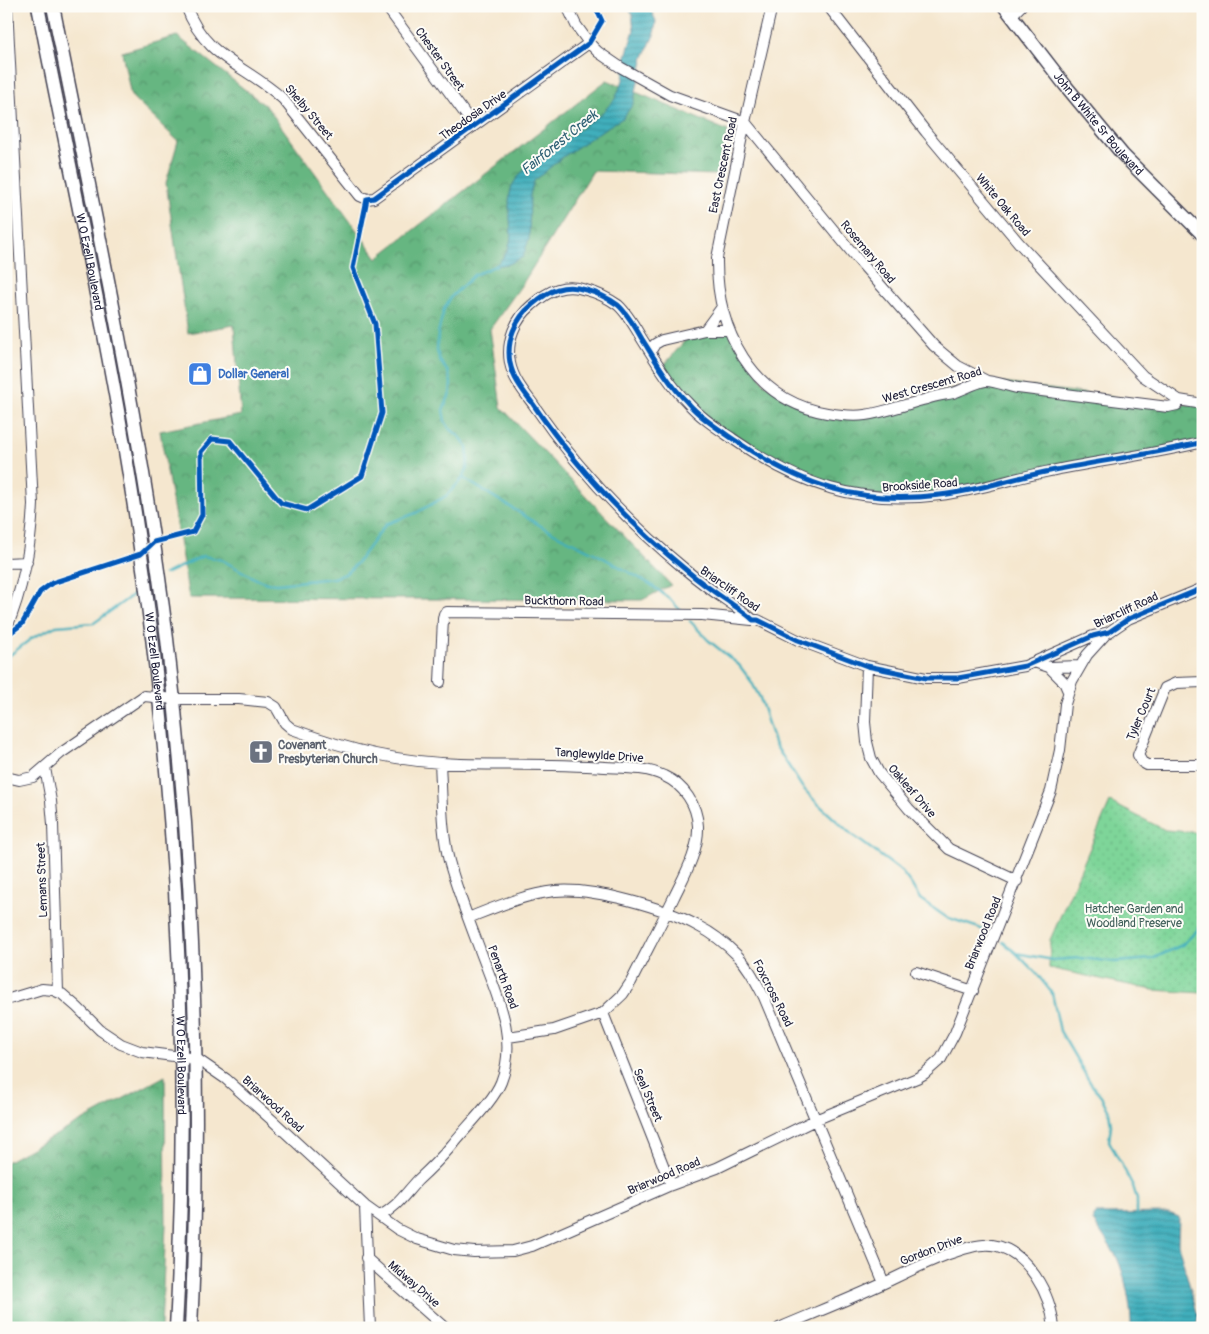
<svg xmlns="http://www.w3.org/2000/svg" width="1209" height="1334" font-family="Pangolin,sans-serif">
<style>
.forest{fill:url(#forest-crowns);stroke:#446c5e}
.park{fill:url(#park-dots);stroke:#507c6a}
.water{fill:url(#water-rules);stroke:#31687c}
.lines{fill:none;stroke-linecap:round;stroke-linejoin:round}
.stream{stroke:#40afbc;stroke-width:2.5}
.minor-casing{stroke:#424051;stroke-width:12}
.major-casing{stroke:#424051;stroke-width:15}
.minor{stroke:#fff;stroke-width:10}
.major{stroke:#fff;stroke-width:12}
.cycleway-casing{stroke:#fdfcf7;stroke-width:8}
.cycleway{stroke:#0057b8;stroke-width:5}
.labels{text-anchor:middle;stroke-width:4;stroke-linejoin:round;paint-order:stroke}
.street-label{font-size:12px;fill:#22223b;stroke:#fdfcf7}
.shop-label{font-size:12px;font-weight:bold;fill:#366cbe;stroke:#fdfcf7;text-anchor:start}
.worship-label{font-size:12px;font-weight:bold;fill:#5b616d;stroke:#fdfcf7;text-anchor:start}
.park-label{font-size:12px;fill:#42615c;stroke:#fdfcf7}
.water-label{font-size:14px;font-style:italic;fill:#306175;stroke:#fdfcf7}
</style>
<defs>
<pattern id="forest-crowns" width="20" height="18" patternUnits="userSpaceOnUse" patternTransform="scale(1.25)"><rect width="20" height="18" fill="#66b681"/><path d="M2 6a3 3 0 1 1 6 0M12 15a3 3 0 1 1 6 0" fill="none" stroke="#54946b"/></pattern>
<pattern id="park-dots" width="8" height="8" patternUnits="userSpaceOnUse" patternTransform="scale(1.25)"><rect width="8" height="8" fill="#7ed599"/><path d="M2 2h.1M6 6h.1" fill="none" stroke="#6db785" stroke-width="1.8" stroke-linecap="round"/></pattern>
<pattern id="water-rules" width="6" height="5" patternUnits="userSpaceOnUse" patternTransform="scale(1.25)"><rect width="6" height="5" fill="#40afbc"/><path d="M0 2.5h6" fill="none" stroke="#358e9a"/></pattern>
</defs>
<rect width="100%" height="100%" fill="#fdfcf7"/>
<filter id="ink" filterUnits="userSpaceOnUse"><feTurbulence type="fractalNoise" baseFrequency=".02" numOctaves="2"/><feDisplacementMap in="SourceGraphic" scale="10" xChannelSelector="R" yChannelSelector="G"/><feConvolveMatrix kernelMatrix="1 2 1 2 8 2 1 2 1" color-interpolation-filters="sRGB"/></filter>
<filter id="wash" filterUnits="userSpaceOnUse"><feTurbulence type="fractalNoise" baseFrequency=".0096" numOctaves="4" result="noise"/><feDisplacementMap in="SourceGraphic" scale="20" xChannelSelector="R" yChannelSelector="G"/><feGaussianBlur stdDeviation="1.12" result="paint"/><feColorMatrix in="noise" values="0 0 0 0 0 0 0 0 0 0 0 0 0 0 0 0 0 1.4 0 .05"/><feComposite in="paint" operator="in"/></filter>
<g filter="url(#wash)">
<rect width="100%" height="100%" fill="#f5e7cf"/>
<path class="forest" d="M177,36L267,107L377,258L607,80L728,131L717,175L593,171L523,283L490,329L501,407L671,585L642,600L189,598L160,431L241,415L234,325L188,333L166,183L178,141L131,96L122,52Z
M729,330L764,383L807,408L847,416L987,381L1177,405L1203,404V442L961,492L892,498L823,487L762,458L705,418L661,369L686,339Z
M165,1076L166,1225L161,1328H6V1162Z"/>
<path class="park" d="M1110,802L1165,830L1203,833V993L1153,990L1049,968L1050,940Z"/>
<path class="water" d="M628,6H649L656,21L654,35L644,57L633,104L623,118L604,129L560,159L534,181L530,194L529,239L523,257L509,264L494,266C524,243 503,219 511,189C513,182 519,176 524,170L602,113L615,99L623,80L625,59L634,30L632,14Z
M1169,1213L1179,1217L1178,1244L1198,1316L1196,1328H1131C1132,1310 1125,1274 1117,1258C1110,1245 1101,1233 1093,1221V1216L1096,1214Z"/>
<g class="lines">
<path class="stream" d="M463,478L546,529L600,556L650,584L670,599L680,610
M165,574L203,556L222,560L256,579L267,583L277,584L333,578L345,574L356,564L386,524L416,513L446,496L463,478L467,469L468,458L467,446L460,437L449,428L445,421L443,410L450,394L451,383L448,372L440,361L437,351L438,333L444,309L451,297L474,275L497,265
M690,621L708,640L739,665L751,681L760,698L774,743L802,787L816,802L851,834L901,871L911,884L920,899L946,917L979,928L987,932
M6,658L32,638L56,626L94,623L137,592
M1003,942L1016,953L1036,973L1052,993L1060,1031L1091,1084L1102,1098L1109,1112L1111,1125L1109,1141L1133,1186L1137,1199V1213
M1016,953L1053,960L1080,958L1116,962L1152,959L1182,945L1203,925"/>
</g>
</g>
<g filter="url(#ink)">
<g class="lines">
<defs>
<path id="minor" d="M186,6C205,59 246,65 283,99L360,196L367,199L374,198L589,43
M386,6L474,126
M567,6L576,25L589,43L598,52L620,67L670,95L745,122L854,255L934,346L958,366L987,381
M772,6L745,122L717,258C716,329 751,400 827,413C839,415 852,417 865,415C886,412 906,404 927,399C935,396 944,395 953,393C963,390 974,383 985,381C992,380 1010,387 1018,388C1068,394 1118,401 1168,407L1177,405L1179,400
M828,6L926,132L1019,243L1143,376L1179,400L1203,404
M1011,16L1021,6
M705,330L722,307
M650,352L655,344L662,340L705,330H729
M1203,442C1151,455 1097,461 1045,472C1010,479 976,491 940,495C858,505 801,486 733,439C717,428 700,417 687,402C669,384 656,361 642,339C635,327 628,314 618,305C608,298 598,293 586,290C564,283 549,290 532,305C515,319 506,341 510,363C513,379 524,392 533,404C575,466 629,523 686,570C700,582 714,592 729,602C737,608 746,613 753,620H758L798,640L867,666L926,678H958L1025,666L1093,636L1109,632L1128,619L1203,588
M6,563L27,562
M6,630C23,589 31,547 33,504L7,6
M1034,662L1049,667L1080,666
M867,666L865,722L867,742L871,758L879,773L909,809L949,849L1017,881
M1049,667L1064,682L1068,691
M440,682L443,619L444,614L447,612L702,615L752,620
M1203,682L1176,683L1165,688L1138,755L1142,762L1147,765H1203
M45,768L51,801L53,824L58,992
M6,777L19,780L33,777L61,753L144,696L174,699H239L268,702L276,707L285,723L292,729C351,751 398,762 461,764C509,765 557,764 605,767C625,768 646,767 664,776C684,785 697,805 698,826C699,851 684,876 674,897C660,926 645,954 631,982L623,994L603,1013L554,1030L508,1037
M468,918C496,907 526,894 555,891C593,887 665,908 698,926C712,933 726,944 737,955C749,967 756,982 764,997L884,1283
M916,972L973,991
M6,1000L42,989L53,990L62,994L77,1007L100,1030L121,1044L142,1052L197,1059L226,1079L272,1120L365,1206L397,1229L417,1239L454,1250L474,1252L513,1251L532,1246L671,1185L717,1168L815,1120L917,1078L924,1074L941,1059L955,1033L1051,791L1060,750L1065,704L1072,681L1087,655L1106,634
M603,1013L671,1185
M365,1206L370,1328
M380,1216C398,1206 404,1195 418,1180C430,1169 441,1158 452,1145C466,1127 493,1102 501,1082C518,1039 498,998 483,958C471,926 458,894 449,861C441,829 442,796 440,763
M366,1258L445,1328
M779,1328C814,1313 850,1299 884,1283C908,1272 967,1241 992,1245C1028,1250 1051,1295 1054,1328"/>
<g id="major">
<path id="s1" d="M38,6C71,175 109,343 135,513C176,782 191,1056 176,1328"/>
<path d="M53,6C95,216 141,426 167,639C195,868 202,1098 191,1328"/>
<path id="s2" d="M1004,6L1065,85L1123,155L1203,235"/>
</g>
</defs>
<use href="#minor" class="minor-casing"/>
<use href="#major" class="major-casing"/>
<use href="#minor" class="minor"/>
<use href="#major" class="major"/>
<defs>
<path id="cycleway" d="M1203,442C1151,455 1097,461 1045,472C1010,479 976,491 940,495C858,505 801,486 733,439C717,428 700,417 687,402C669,384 656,361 642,339C635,327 628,314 618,305C608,298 598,293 586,290C564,283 549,290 532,305C515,319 506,341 510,363C513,379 524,392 533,404C575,466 629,523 686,570C700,582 714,592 729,602C737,608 746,613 753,620H758L798,640L867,666L926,678H958L1025,666L1093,636L1109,632L1128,619L1203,588
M6,636L22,624L40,592L52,583L141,554L154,542L193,532L202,515L201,452L212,439L230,441L281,503L307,510L362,476L382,413L375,324L353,268L367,199L374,198L589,43L602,21L595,6"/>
</defs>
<use href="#cycleway" class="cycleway-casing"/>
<use href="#cycleway" class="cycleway"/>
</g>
</g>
<defs>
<symbol id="shop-square" viewBox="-11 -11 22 22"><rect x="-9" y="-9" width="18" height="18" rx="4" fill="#3f7fe0" stroke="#fdfcf7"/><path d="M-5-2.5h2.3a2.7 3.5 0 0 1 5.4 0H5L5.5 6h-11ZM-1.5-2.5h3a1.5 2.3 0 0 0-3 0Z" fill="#fff"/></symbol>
<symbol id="church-square" viewBox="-11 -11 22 22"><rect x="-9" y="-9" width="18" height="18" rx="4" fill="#6b7280" stroke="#fdfcf7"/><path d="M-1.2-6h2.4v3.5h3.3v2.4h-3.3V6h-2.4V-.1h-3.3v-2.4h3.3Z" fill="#fff"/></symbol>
</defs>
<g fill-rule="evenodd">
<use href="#shop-square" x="186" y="360" width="28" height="28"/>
<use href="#church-square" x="247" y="738" width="28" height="28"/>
</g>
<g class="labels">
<g class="street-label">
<text transform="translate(440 59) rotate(54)" y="4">Chester Street</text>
<text transform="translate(309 112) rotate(50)" y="4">Shelby Street</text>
<text transform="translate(473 115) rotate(-35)" y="4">Theodosia Drive</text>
<text dy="4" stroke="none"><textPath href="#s2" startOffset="151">John B White Sr Boulevard</textPath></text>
<text transform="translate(723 165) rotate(-78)" y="4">East Crescent Road</text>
<text transform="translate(1003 205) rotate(50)" y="4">White Oak Road</text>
<text transform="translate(868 252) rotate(50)" y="4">Rosemary Road</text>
<text dy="4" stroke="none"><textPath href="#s1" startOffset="261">W O Ezell Boulevard</textPath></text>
<text transform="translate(932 385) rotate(-16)" y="4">West Crescent Road</text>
<text transform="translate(920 485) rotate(-4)" y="4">Brookside Road</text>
<text transform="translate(730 589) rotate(35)" y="4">Briarcliff Road</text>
<text transform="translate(564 601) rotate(1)" y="4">Buckthorn Road</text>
<text transform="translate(1126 610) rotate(-25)" y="4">Briarcliff Road</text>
<text dy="4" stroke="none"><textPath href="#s1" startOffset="666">W O Ezell Boulevard</textPath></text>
<text transform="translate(1141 714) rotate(-67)" y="4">Tyler Court</text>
<text transform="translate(599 755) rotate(4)" y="4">Tanglewylde Drive</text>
<text transform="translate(912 791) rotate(49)" y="4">Oakleaf Drive</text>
<text transform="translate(42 880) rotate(-92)" y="4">Lemans Street</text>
<text transform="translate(983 933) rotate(-68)" y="4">Briarwood Road</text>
<text transform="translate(503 977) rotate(70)" y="4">Penarth Road</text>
<text transform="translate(773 993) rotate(63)" y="4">Foxcross Road</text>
<text dy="4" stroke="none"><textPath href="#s1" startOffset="1071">W O Ezell Boulevard</textPath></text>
<text transform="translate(648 1095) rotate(67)" y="4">Seal Street</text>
<text transform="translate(273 1104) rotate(42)" y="4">Briarwood Road</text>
<text transform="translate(664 1176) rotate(-23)" y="4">Briarwood Road</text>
<text transform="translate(931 1250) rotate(-21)" y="4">Gordon Drive</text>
<text transform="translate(414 1284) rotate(41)" y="4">Midway Drive</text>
</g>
<g class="shop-label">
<text x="218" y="378">Dollar General</text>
</g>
<g class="worship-label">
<text x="278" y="749">Covenant<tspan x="278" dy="14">Presbyterian Church</tspan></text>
</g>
<g class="park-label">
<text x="1134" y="913">Hatcher Garden and<tspan x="1134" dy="14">Woodland Preserve</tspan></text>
</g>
<g class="water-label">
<text transform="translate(559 142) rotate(-39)" y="5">Fairforest Creek</text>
</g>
</g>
<rect width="1209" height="1334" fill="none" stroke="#fdfcf7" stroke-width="25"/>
</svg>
